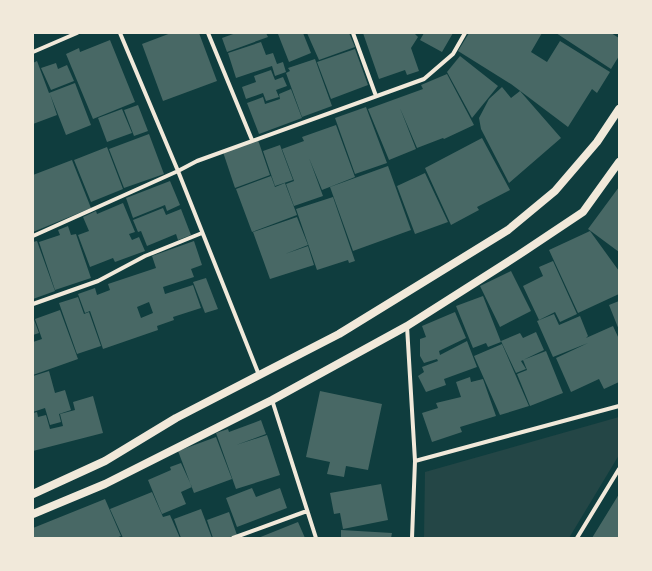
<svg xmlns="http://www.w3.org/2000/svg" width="652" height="571" font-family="'Sofia Sans Condensed',sans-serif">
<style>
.green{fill:#244646}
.building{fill:#486865;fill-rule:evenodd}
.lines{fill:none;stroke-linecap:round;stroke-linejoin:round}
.minor{stroke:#f1e9da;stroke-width:4}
.secondary{stroke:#f1e9da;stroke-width:8}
</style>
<rect width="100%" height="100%" fill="#0f3d3e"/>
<path class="green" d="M619,417V455L569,538H424L425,472Z"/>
<path class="building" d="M171,33H199L217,81L163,101L142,44Z
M236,33H266L268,37L227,52L222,38Z
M281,33H303L311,53L289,62L278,34Z
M307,33H349L355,47L319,60Z
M363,33H414L418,37L411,48L419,71L407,75L405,70L379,79Z
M424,33H453L442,52L420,40Z
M469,33H542L531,52L547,62L560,41L610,72L597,93L592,89L568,127L511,84L458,51Z
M556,33H611L619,38V56L611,69Z
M110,40L135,102L93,119L66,54L79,48L80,52Z
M261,42L266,55L273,53L277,64L283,62L286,72L275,76L272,66L236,78L228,53Z
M355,49L368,85L331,99L317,62Z
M460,56L498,86L472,118L447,72Z
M315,59L332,106L302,117L286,73L290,71L288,68Z
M37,61L49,93L75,83L91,125L66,135L50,94L57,115L33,124V63Z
M56,63L58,69L67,65L74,81L51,90L41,68Z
M271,70L275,80L283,77L287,86L276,90L279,97L266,101L263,93L246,99L242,87L256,82L254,76Z
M447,74L474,125L444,139L443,138L417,148L400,108L416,149L389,160L368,109L423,89L421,85Z
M502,87L511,98L520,91L561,138L509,183L481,129L479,118L489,99Z
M291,89L302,118L259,134L247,103L263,97L265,104L280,99L279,94Z
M138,105L148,131L134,136L124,110Z
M366,107L387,163L355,174L335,118Z
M122,109L132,133L107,142L98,118Z
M336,125L355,177L322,190L309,158L323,196L294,206L286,184L294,181L282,149L304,141L302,137Z
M149,134L164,174L124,188L109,149Z
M482,138L510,190L477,207L479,210L451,225L425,168Z
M258,140L270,175L235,188L223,152Z
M280,145L293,180L275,186L263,151Z
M107,147L123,189L91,202L74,160Z
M72,160L91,208L33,232V175Z
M388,166L411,230L353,251L330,187Z
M425,173L448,222L415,234L397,186Z
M271,176L275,187L285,183L297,215L252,232L236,189Z
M170,181L180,205L167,211L165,205L133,218L126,198Z
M619,187V252L588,229Z
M333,197L355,261L349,263L348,260L317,270L296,209Z
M123,203L135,232L129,234L132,240L139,237L145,251L115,262L113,258L90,267L78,235L89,231L83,217L96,211L97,214Z
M163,208L166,215L181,209L191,235L178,240L176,234L147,246L141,231L138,232L133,220Z
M297,217L308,245L285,254L308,246L314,265L270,279L253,232Z
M68,226L71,235L76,234L91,278L55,290L39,242L60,235L58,230Z
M590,231L619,271V294L578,313L549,250Z
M37,241L55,291L33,299V242Z
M194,241L202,265L191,269L194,277L163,287L165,294L193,285L201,308L173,317L174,320L157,326L158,330L103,349L90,311L85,313L78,294L95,288L97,295L110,290L108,284L156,268L152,256ZM149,302L153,313L141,318L137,307Z
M553,261L577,314L560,322L555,312L539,320L523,286L543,276L539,267Z
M511,271L531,311L500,327L480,286Z
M206,278L218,309L205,313L193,282Z
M483,296L501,342L488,347L486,343L473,348L456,306Z
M78,297L84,314L89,312L101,346L77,354L59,303Z
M619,301V330L609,305Z
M60,310L78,359L33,375V342L42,339L35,319Z
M455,312L466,338L439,351L440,355L467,341L477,367L444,379L446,385L426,392L418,376L424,372L422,367L438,361L437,359L424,363L420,356V339L426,337L422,326Z
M554,314L559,325L580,316L588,336L586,338L613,326L619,339V382L604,389L599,379L571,392L556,358L588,343L553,357L537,321Z
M33,317L39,333L33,335Z
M536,332L544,350L521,361L526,369L516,373L501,341L520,333L523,338Z
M502,344L529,406L500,415L474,356Z
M546,351L563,393L530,406L517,374L527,370L523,360Z
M49,371L55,393L65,390L71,410L59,414L61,422L50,425L45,408L33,412V376Z
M470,377L471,382L483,379L496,416L460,427L462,432L432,442L422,413L438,408L436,403L461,397L456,382Z
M320,391L382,404L368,470L346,466L344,477L327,474L330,462L306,457Z
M93,396L103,433L33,451V413L37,412L38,417L46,415L50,429L63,426L60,414L75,410L73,402Z
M261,420L266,434L236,445L267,435L280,475L236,489L216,433L228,429L229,432Z
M216,437L232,479L194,493L178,451Z
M181,463L192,487L181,492L186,504L162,514L148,480L171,470L170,467Z
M381,484L388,520L343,529L340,513L334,514L330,493Z
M252,488L256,497L280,488L287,508L237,527L226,498Z
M152,492L163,517L170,515L180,538H123L110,509Z
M619,494V538H592L616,499Z
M105,499L121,536L116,538H33V528Z
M201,509L212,538H181L174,519Z
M229,512L237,535L227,538H213L207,520Z
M298,522L305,538H258Z
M341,530L392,533L391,538H341Z"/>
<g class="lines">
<path class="minor" d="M120,33L178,171L259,375
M208,33L252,140
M353,33L376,96
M33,52L77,33
M33,236L178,171L197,161L424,79L453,54L465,33
M33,304L98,281L145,256L202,233
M407,326L415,461L412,538
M272,400L316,538
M415,461L619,406
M233,538L307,511
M577,538L619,469"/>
<path class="secondary" d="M33,494L105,461L176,418L339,334L508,230L555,191L597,142L619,109
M33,514L105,484L272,400L407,326L517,256L583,212L619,162"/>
</g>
<rect width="652" height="571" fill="none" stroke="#f1e9da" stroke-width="68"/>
</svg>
